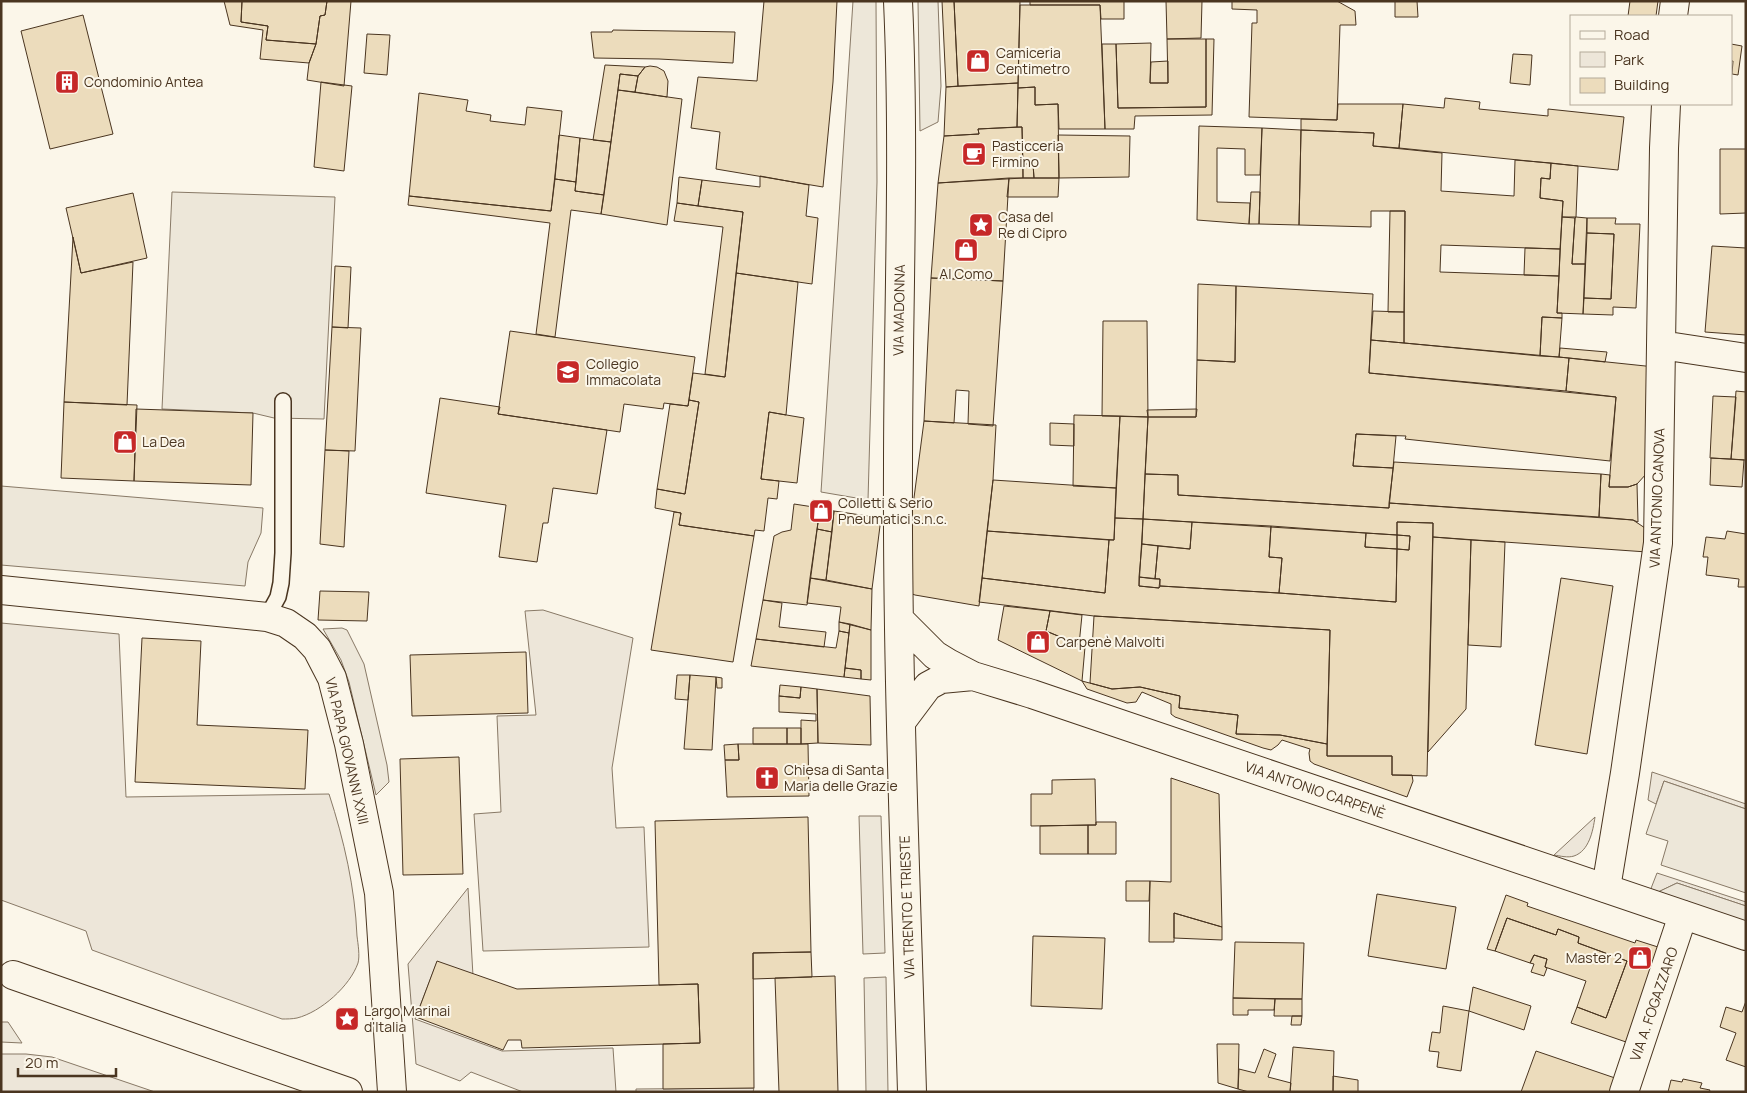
<svg xmlns="http://www.w3.org/2000/svg" width="1747" height="1093" font-family="Manrope,sans-serif">
<style>
.green{fill:#ede6d9;stroke:#887966}
.parking{fill:#ede7d9;stroke:#887966}
.building{fill:#ecdcbc;stroke:#4a3520}
.lines{fill:none;stroke-linecap:round;stroke-linejoin:round}
.service-casing{stroke:#4a3520;stroke-width:18}
.minor-casing{stroke:#4a3520;stroke-width:30}
.tertiary-casing{stroke:#4a3520;stroke-width:30}
.service{stroke:#fbf6e9;stroke-width:15}
.minor{stroke:#fbf6e9;stroke-width:28}
.tertiary{stroke:#fbf6e9;stroke-width:28}
.labels{text-anchor:middle;stroke-width:4;stroke-linejoin:round;paint-order:stroke}
.poi-label{font-size:14px;fill:#4a3520;stroke:#fbf6e9;text-anchor:start}
.street-label{font-size:14px;fill:#4a3520;stroke:#fbf6e9}
</style>
<rect width="100%" height="100%" fill="#fbf6e9"/>
<path class="green" d="M543,610L633,638L612,768L616,828L644,827L649,947L483,951L474,814L501,812L497,716L536,715L525,611Z
M1,623L119,634L126,797L329,794C344,840 355,888 357,936C358,944 360,956 358,963C350,986 321,1012 297,1018C292,1019 287,1019 282,1019L92,950L86,931L1,900Z
M1652,772L1746,804V809L1664,781L1656,804L1648,800Z
M1595,817C1593,831 1589,851 1574,856C1568,858 1560,856 1554,855Z
M1657,873L1746,902V906L1677,883L1656,893L1650,891Z
M468,888L473,976L437,962L415,1019L502,1051L613,1048L616,1092H523L471,1072L460,1081L416,1064L408,964Z
M1,1054H26L52,1057L155,1092H1Z
M754,1088L753,1092H636V1089Z"/>
<path class="parking" d="M853,1H876L877,182L868,500L821,492Z
M918,1H938L941,86L938,122L920,131Z
M172,192L335,197L324,419L274,418L253,413L162,409Z
M1,486L263,508L261,533L248,562L245,586L1,565Z
M342,628L347,630L364,664L387,765L389,782L376,795L349,682L341,660L323,629Z
M1664,781L1746,809V893L1661,865L1668,841L1646,834Z
M859,816H881L885,953L863,954Z
M1677,883L1746,906V923L1656,893Z
M886,977L888,1092H866L864,978Z
M1,1022H8L22,1043L1,1042Z"/>
<path class="building" d="M224,1H242L241,22L268,26L266,40L316,44L309,63L260,59L263,30L230,25Z
M242,1H327L325,15L320,16L316,44L266,40L268,26L241,22Z
M327,1H351L344,86L307,80L309,63L316,44L320,16L325,15Z
M764,1H837L833,82L823,187L716,169L720,132L691,128L698,77L757,81Z
M942,1H954L958,86L946,87Z
M954,1H1020L1018,83L958,86Z
M1030,1H1124V19H1101L1100,5H1030Z
M1166,1H1202L1201,38L1167,39Z
M1232,1H1337L1355,11L1356,25H1340L1337,120L1249,117L1252,23H1257V10L1232,9Z
M1395,1H1417L1418,17H1395Z
M1630,1H1658L1656,16H1628Z
M1020,5H1100L1105,129H1059L1058,104L1035,105V87L1018,88Z
M83,15L113,134L50,149L21,31Z
M613,30L735,32L733,63L659,59L594,58L591,32H612Z
M367,34L390,35L387,75L364,73Z
M1167,39H1206V107L1118,108L1116,44L1151,43L1150,83H1168Z
M1206,39H1214L1212,115L1135,116L1134,129H1105L1102,44H1116L1118,108L1206,107Z
M1731,44L1742,46L1738,75L1732,74L1733,61H1731Z
M1513,54L1532,55L1530,85L1510,83Z
M1168,61V83H1150L1151,62Z
M605,65L645,67L638,76L620,74L611,142L593,140Z
M650,66L657,67L664,71L668,81L667,97L635,92L638,76L645,67Z
M620,74L638,76L635,92L618,90Z
M321,82L352,86L344,171L314,167Z
M1018,83L1017,127L978,129L979,134L944,136L946,87Z
M1035,87V105L1058,104L1059,178H1034L1033,164H1023L1022,127H1017L1018,88Z
M618,90L682,99L667,225L601,214Z
M419,93L468,100L466,111L491,115L490,121L525,125L527,107L562,111L551,211L409,196Z
M1445,98L1480,102L1479,109L1548,116V109L1624,117L1618,170L1399,148L1403,104L1444,108Z
M1338,104H1403L1399,148L1373,146L1374,133L1301,130V119L1337,120Z
M1199,126L1262,128L1260,175H1245V149L1217,148V202L1250,203L1249,224L1197,220Z
M1022,127L1023,178L938,183L944,136L979,134L978,129Z
M1262,128L1301,130L1299,225L1259,224Z
M1301,130L1374,133L1373,146L1442,153L1441,191L1514,196L1515,160L1551,163L1550,179L1541,178L1540,198L1563,201L1560,249L1441,245L1440,272L1559,276L1557,313H1562V318L1542,317L1540,356L1404,343L1405,211H1371V227L1299,225Z
M559,135L580,138L576,182L555,179Z
M1058,135L1130,136L1129,177L1059,178Z
M580,138L611,142L604,195L575,191Z
M1720,149H1746V213L1720,214Z
M1551,163L1578,166L1576,217H1562L1563,201L1540,198L1541,178L1550,179Z
M1023,164H1033L1034,178H1023Z
M760,176L809,185L806,216L818,218L812,284L736,273L743,212L698,206L702,180L760,187Z
M679,177L702,180L698,206L677,203Z
M1009,178L1003,281L931,278L938,183Z
M1009,178H1059L1058,197H1007Z
M555,179L576,182L575,191L604,195L601,214L571,210L555,337L536,334L550,223L408,205L409,196L551,211Z
M1251,192H1260L1259,224H1249Z
M133,193L147,258L81,273L66,208Z
M677,203L743,212L725,377L705,374L723,227L674,221Z
M1390,211H1405L1404,312H1388Z
M1562,217L1575,218L1572,264H1585L1583,314L1557,313Z
M1576,217L1587,218L1585,264H1572L1575,218Z
M1587,218H1616L1615,224H1640L1636,308L1613,307V315L1583,314L1584,298L1611,299L1614,234L1587,233Z
M1587,233L1614,234L1611,299L1584,298Z
M73,237L81,273L133,262L127,405L64,402Z
M1712,246L1746,248V335L1705,332Z
M1525,248L1560,249L1559,276L1524,275Z
M335,266L351,267L348,328L332,327Z
M736,273L798,282L786,415L769,412L761,479L779,481L777,499L768,498L764,531L755,530L754,536L679,525L681,513L655,508L657,489L685,494L699,402L689,400L693,373L725,377Z
M931,278L1003,281L993,426L968,424L969,391L956,390L954,423L924,421Z
M1198,284L1236,286L1235,362L1197,360Z
M1236,286L1373,294L1369,373L1616,397L1610,461L1405,439L1406,436L1356,434L1353,466L1393,468L1389,508L1178,495V475L1145,474L1148,417H1196L1197,360L1235,362Z
M1373,311L1404,312V343L1371,340Z
M1542,317L1562,318L1559,357L1540,356Z
M1103,321H1147L1148,417L1102,416Z
M332,327L361,328L355,451L325,450Z
M510,331L695,357L688,406L664,403L663,409L624,404L620,432L498,414Z
M1371,340L1569,358L1566,391L1369,373Z
M1560,348L1607,352L1605,362L1559,357Z
M1569,358L1655,367L1647,473L1637,484L1628,487H1609L1616,397L1566,391Z
M1736,391L1746,392V460L1731,459Z
M1713,396L1736,397L1731,459L1710,458Z
M440,398L500,407L498,414L607,430L597,494L553,488L548,523H543L537,562L499,557L506,505L426,493Z
M689,400L699,402L685,494L657,489L670,404L688,406Z
M64,402L137,405L134,481L61,478Z
M136,409L253,413L251,485L134,481Z
M1197,409L1196,417H1148L1147,410Z
M769,412L804,418L797,483L761,479Z
M1074,415L1120,416L1116,488L1073,486Z
M1120,416L1148,417L1143,519L1115,518Z
M924,421L996,425L993,480L979,606L915,595L902,590Z
M1050,423L1074,424V446L1050,445Z
M1356,434L1396,436L1393,468L1353,466Z
M325,450L349,451L344,547L320,544Z
M1711,458L1744,460L1742,487L1710,485Z
M1394,462L1601,474L1599,517L1389,503Z
M1145,474L1178,475V495L1389,508V503L1633,520L1645,528L1647,552L1433,537V523L1397,522V535L1143,519Z
M1601,474L1610,475L1609,487H1628L1637,484L1638,522L1633,520L1599,517Z
M993,480L1116,488L1114,540L987,531Z
M794,504L820,508L807,605L763,600L774,536L782,532L791,530Z
M820,508L834,511L832,532L817,529Z
M834,511L881,518L872,589L826,580Z
M674,512L681,513L679,525L754,536L733,662L651,650Z
M1115,518L1143,519L1139,586L1159,588L1160,586L1279,593L1396,602L1397,549L1409,550L1410,536L1397,535V522L1433,523L1427,776L1392,775V756H1327L1330,630L1094,616L979,602L982,578L1105,593L1109,540H1114Z
M1143,519L1192,522L1190,549L1142,544Z
M1192,522L1271,526L1269,557L1282,558L1279,593L1160,586V579H1155L1158,546L1190,549Z
M1271,526L1366,533L1365,547L1397,549L1396,602L1279,593L1282,558L1269,557Z
M817,529L832,532L826,580L810,578Z
M987,531L1109,540L1105,593L982,578Z
M1727,531L1746,534V587H1738L1739,579L1706,575L1708,557H1703L1706,537L1725,539Z
M1366,533L1397,535V549L1365,547Z
M1397,535L1410,536L1409,550L1397,549Z
M1433,537L1471,540L1466,709L1428,752Z
M1471,540L1505,542L1501,647L1468,645Z
M1142,544L1158,546L1155,579L1139,577Z
M1139,577L1160,579L1159,588L1139,586Z
M810,578L872,589L871,630L839,622L841,607L807,603Z
M1561,578L1613,586L1587,754L1535,745Z
M320,591L369,592L367,621L318,620Z
M763,600L782,603L779,627L826,632L824,647L756,639Z
M1004,606L1050,611L1046,631L1085,647L1082,681L998,640Z
M1050,611L1082,615L1079,645L1046,631Z
M1094,616L1330,630L1327,744L1280,735L1236,734L1238,715L1179,708L1180,696L1140,687L1112,689L1090,683Z
M839,622L850,624L849,633L839,631Z
M850,624L871,630V680L861,679V670L845,668Z
M839,631L849,633L844,677L751,666L756,639L836,648Z
M142,638L201,641L197,725L308,730L305,789L135,782Z
M526,652L528,713L412,716L410,655Z
M845,668L861,670V679L844,677Z
M677,675H690L688,700L675,699Z
M690,675L716,677L712,750L684,749Z
M716,677L722,678V688H717Z
M1082,681L1112,689L1140,687L1180,696L1179,708L1238,715L1236,734L1280,735L1327,744V756H1392V775H1412L1413,781L1407,797L1314,764L1310,761L1309,753L1310,749L1282,740L1278,745L1271,750L1263,748L1175,717L1171,714V704L1142,692L1136,702L1127,703L1087,689Z
M780,685L801,687L800,698L779,696Z
M801,687L817,689L818,743L801,744V720L816,721V714L779,712V696L800,698Z
M817,689L870,696L871,745L818,743Z
M753,728H787V744H753Z
M787,728H801V744H787Z
M738,744L739,760H725L724,745Z
M738,744H808L809,796L727,797L725,760H739Z
M459,757L463,874L403,875L400,759Z
M1171,778L1219,794L1222,927L1174,913V942H1149L1150,881L1171,882Z
M1095,779L1096,825L1031,826V794H1052V780Z
M808,817L811,952L753,953L754,1088L663,1089V1044L700,1043L698,984L659,985L655,821Z
M1096,822H1116V854H1088V825H1096Z
M1088,825V854H1040V826Z
M1126,881H1150L1149,901H1126Z
M1377,894L1456,907L1446,969L1368,956Z
M1506,895L1528,903L1527,906L1635,943L1636,940L1661,948L1649,976L1626,1042L1571,1023L1577,1007L1606,1018L1627,961L1578,943L1579,937L1558,929L1556,935L1507,918L1495,951L1487,949Z
M1174,913L1222,927V940L1174,938Z
M1507,918L1556,935L1558,929L1579,937L1578,943L1627,961L1606,1018L1577,1007L1586,981L1545,967L1547,959L1534,955L1530,963L1495,951Z
M1033,936L1105,938L1102,1009L1031,1006Z
M1235,942L1304,943L1302,999L1233,998Z
M811,952L812,977L753,979V953Z
M1534,955L1547,959L1545,967L1547,968L1544,976L1531,972L1534,964L1530,963Z
M437,961L517,989L698,984L700,1043L522,1048L521,1040H508L503,1050L416,1017Z
M835,976L838,1092H779L775,978Z
M1473,987L1531,1006L1524,1030L1469,1011Z
M1233,998L1275,999L1274,1010H1248V1015H1233Z
M1275,999H1302V1016H1274Z
M1746,1001V1067L1726,1060L1736,1033L1720,1027L1726,1007L1742,1012Z
M1443,1006L1469,1011L1461,1071L1437,1067L1439,1052L1429,1051L1432,1032L1440,1033Z
M1292,1016H1302L1301,1025H1291Z
M1217,1044H1239L1238,1089L1218,1083Z
M1293,1047L1334,1051L1333,1092H1290Z
M1264,1049L1276,1054L1268,1077L1291,1083L1290,1092H1249L1238,1089L1239,1069L1255,1073Z
M1536,1051L1615,1078L1610,1092H1521Z
M1333,1076L1358,1080V1092H1333Z
M1683,1079L1702,1083L1700,1088L1710,1090L1709,1092H1668L1671,1080L1682,1082Z"/>
<g class="lines">
<defs>
<path id="service" d="M267,617L278,597L281,583L283,553V401"/>
<path id="minor" d="M1673,16L1675,1
M1661,345L1746,358
M1,590L267,617L286,623L305,636L317,649L332,678L349,744L379,893L392,1092
M1606,888L1625,773L1658,543L1664,148L1666,104
M1624,1092L1683,915"/>
<path id="tertiary" d="M898,1C905,156 898,312 898,467C897,675 906,884 912,1092
M899,619L935,655L948,663L973,676L1032,694L1746,936
M901,722L928,686L941,679L973,676
M13,975L348,1092"/>
</defs>
<use href="#service" class="service-casing"/>
<use href="#minor" class="minor-casing"/>
<use href="#tertiary" class="tertiary-casing"/>
<use href="#service" class="service"/>
<use href="#minor" class="minor"/>
<use href="#tertiary" class="tertiary"/>
</g>
<defs>
<symbol id="shop-square" viewBox="-11 -11 22 22"><rect x="-9" y="-9" width="18" height="18" rx="4" fill="#c62828" stroke="#fbf6e9"/><path d="M-5-2.5h2.3a2.7 3.5 0 0 1 5.4 0H5L5.5 6h-11ZM-1.5-2.5h3a1.5 2.3 0 0 0-3 0Z" fill="#fff"/></symbol>
<symbol id="building-square" viewBox="-11 -11 22 22"><rect x="-9" y="-9" width="18" height="18" rx="4" fill="#c62828" stroke="#fbf6e9"/><path d="M-4-6H4V6H1V3H-1V6H-4ZM-2.5-4.3h1.7v1.8h-1.7ZM.8-4.3h1.7v1.8H.8ZM-2.5-1h1.7V.8h-1.7ZM.8-1h1.7V.8H.8Z" fill="#fff"/></symbol>
<symbol id="cafe-square" viewBox="-11 -11 22 22"><rect x="-9" y="-9" width="18" height="18" rx="4" fill="#c62828" stroke="#fbf6e9"/><path d="M-5.5-4.5H6V0H3Q3 3.5 0 3.5H-2.5Q-5.5 3.5-5.5 0ZM3-3.2v2h1.7v-2ZM-6 4.5H4V6H-6Z" fill="#fff"/></symbol>
<symbol id="sight-square" viewBox="-11 -11 22 22"><rect x="-9" y="-9" width="18" height="18" rx="4" fill="#c62828" stroke="#fbf6e9"/><path d="M0-6L1.8-2.2L6-1.7L2.9 1.2L3.7 5.4L0 3.3L-3.7 5.4L-2.9 1.2L-6-1.7L-1.8-2.2Z" fill="#fff"/></symbol>
<symbol id="school-square" viewBox="-11 -11 22 22"><rect x="-9" y="-9" width="18" height="18" rx="4" fill="#c62828" stroke="#fbf6e9"/><path d="M0-5L7-2L0 1L-7-2ZM-4 1L0 2.5L4 1V4Q0 6-4 4Z" fill="#fff"/></symbol>
<symbol id="church-square" viewBox="-11 -11 22 22"><rect x="-9" y="-9" width="18" height="18" rx="4" fill="#c62828" stroke="#fbf6e9"/><path d="M-1.2-6h2.4v3.5h3.3v2.4h-3.3V6h-2.4V-.1h-3.3v-2.4h3.3Z" fill="#fff"/></symbol>
</defs>
<g fill-rule="evenodd">
<use href="#shop-square" x="964" y="47" width="28" height="28"/>
<use href="#building-square" x="53" y="68" width="28" height="28"/>
<use href="#cafe-square" x="960" y="140" width="28" height="28"/>
<use href="#sight-square" x="967" y="211" width="28" height="28"/>
<use href="#shop-square" x="952" y="236" width="28" height="28"/>
<use href="#school-square" x="554" y="358" width="28" height="28"/>
<use href="#shop-square" x="111" y="428" width="28" height="28"/>
<use href="#shop-square" x="807" y="497" width="28" height="28"/>
<use href="#shop-square" x="1024" y="628" width="28" height="28"/>
<use href="#church-square" x="753" y="764" width="28" height="28"/>
<use href="#shop-square" x="1626" y="944" width="28" height="28"/>
<use href="#sight-square" x="333" y="1005" width="28" height="28"/>
</g>
<g class="labels">
<g class="poi-label">
<text x="996" y="58">Camiceria<tspan x="996" dy="16">Centimetro</tspan></text>
<text x="84" y="87">Condominio Antea</text>
<text x="992" y="151">Pasticceria<tspan x="992" dy="16">Firmino</tspan></text>
<text x="998" y="222">Casa del<tspan x="998" dy="16">Re di Cipro</tspan></text>
<text x="966" y="279" text-anchor="middle">Al Como</text>
<text x="586" y="369">Collegio<tspan x="586" dy="16">Immacolata</tspan></text>
<text x="142" y="447">La Dea</text>
<text x="838" y="508">Colletti &amp; Serio<tspan x="838" dy="16">Pneumatici s.n.c.</tspan></text>
<text x="1056" y="647">Carpenè Malvolti</text>
<text x="784" y="775">Chiesa di Santa<tspan x="784" dy="16">Maria delle Grazie</tspan></text>
<text x="1622" y="963" text-anchor="end">Master 2</text>
<text x="364" y="1016">Largo Marinai<tspan x="364" dy="16">d'Italia</tspan></text>
</g>
<g class="street-label">
<text transform="translate(899 310) rotate(-89)" y="5">VIA MADONNA</text>
<text transform="translate(1657 498) rotate(-88)" y="5">VIA ANTONIO CANOVA</text>
<text transform="translate(347 751) rotate(77)" y="5">VIA PAPA GIOVANNI XXIII</text>
<text transform="translate(1315 790) rotate(19)" y="5">VIA ANTONIO CARPENÈ</text>
<text transform="translate(907 907) rotate(-92)" y="5">VIA TRENTO E TRIESTE</text>
<text transform="translate(1654 1004) rotate(-71)" y="5">VIA A. FOGAZZARO</text>
</g>
</g>
<rect width="1747" height="1093" fill="none" stroke="#4a3520" stroke-width="5"/>
<rect x="1570" y="15" width="162" height="90" fill="#fbf6e9" stroke="#b4a999"/>
<rect x="1580" y="31" width="25" height="8" fill="#fbf6e9" stroke="#b4a999"/>
<text x="1614" y="40" font-size="15" fill="#4a3520">Road</text>
<rect x="1580" y="52" width="25" height="15" fill="#ede6d9" stroke="#b4a999"/>
<text x="1614" y="65" font-size="15" fill="#4a3520">Park</text>
<rect x="1580" y="78" width="25" height="15" fill="#ecdcbc" stroke="#b4a999"/>
<text x="1614" y="90" font-size="15" fill="#4a3520">Building</text>
<path d="M18 1068v8h98v-8" fill="none" stroke="#4a3520" stroke-width="2.5"/>
<text x="25" y="1068" font-size="15" fill="#4a3520" stroke="#fbf6e9" stroke-width="4" paint-order="stroke">20 m</text>
</svg>
